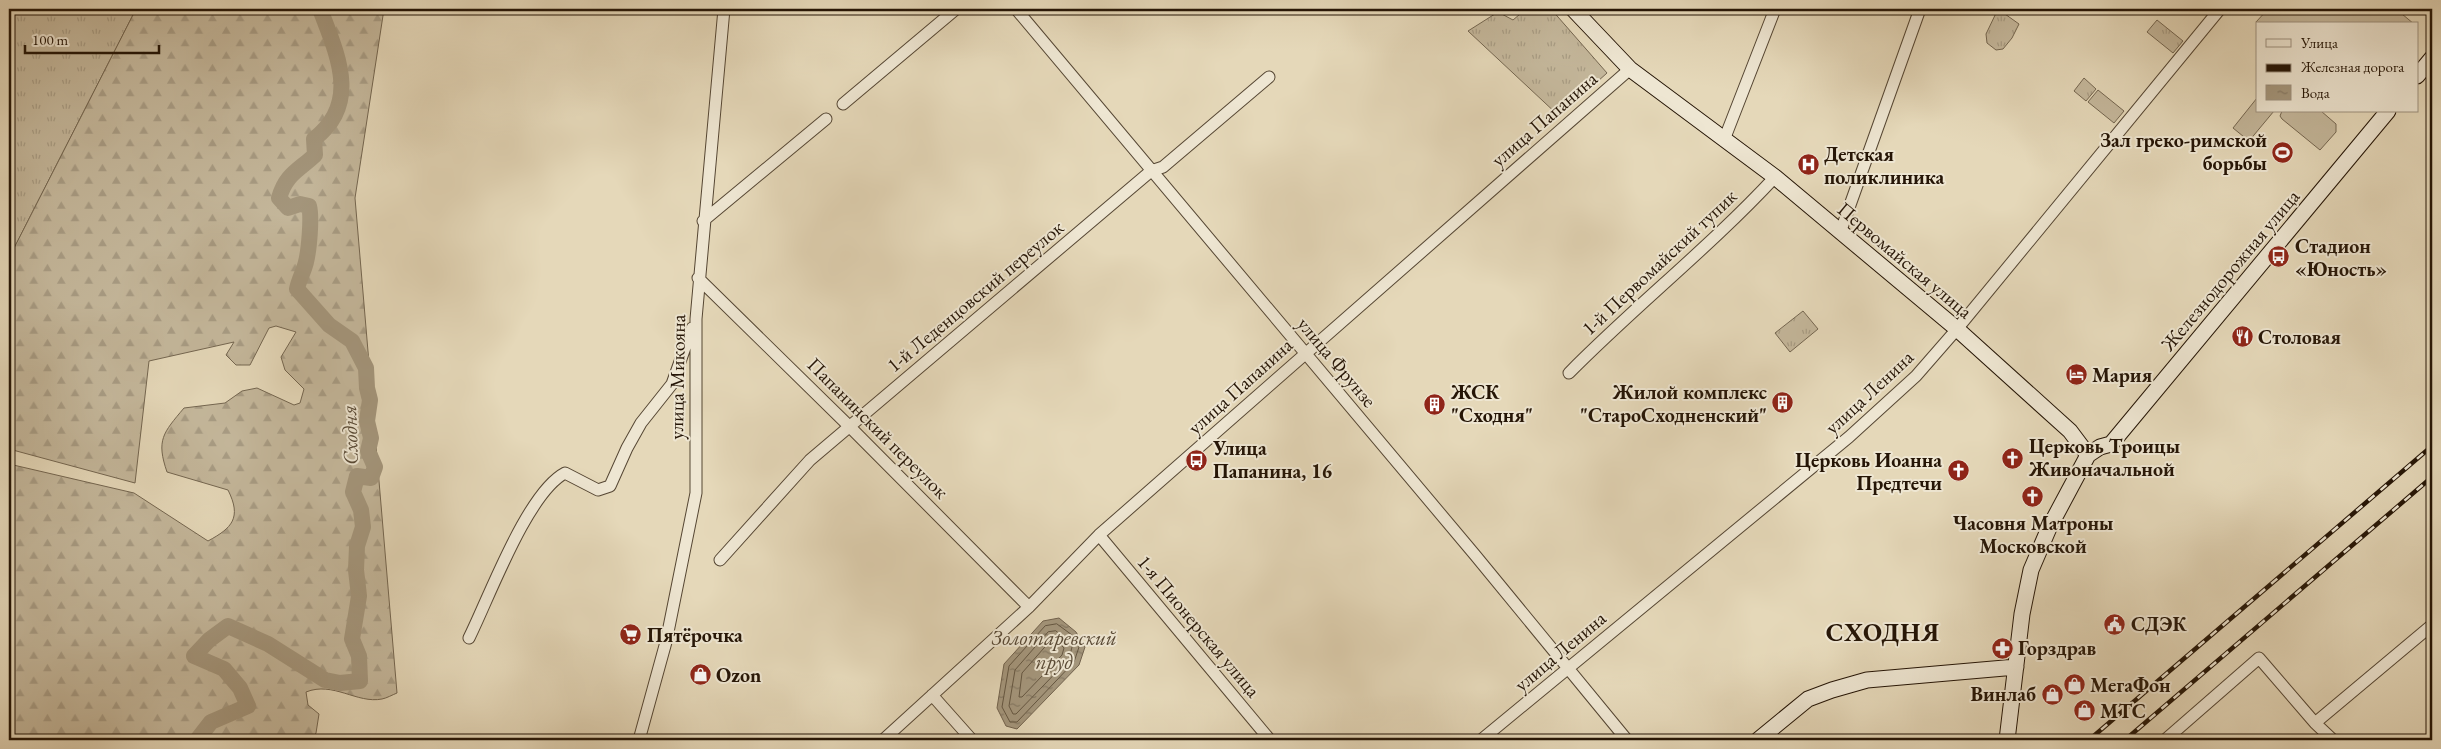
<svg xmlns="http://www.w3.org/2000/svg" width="2441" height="749" font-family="'EB Garamond',serif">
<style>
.grass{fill:url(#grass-tufts);stroke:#746650}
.forest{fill:url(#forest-firs);stroke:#746650}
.garden{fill:#c4b79b;stroke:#746650}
.water{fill:url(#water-ripples);stroke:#71624d}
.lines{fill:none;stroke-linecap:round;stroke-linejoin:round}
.shore{stroke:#645641;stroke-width:1}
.river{stroke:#a4967c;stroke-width:16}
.street-casing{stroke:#554633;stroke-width:13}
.secondary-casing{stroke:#251506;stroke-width:17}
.street{stroke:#eee6d2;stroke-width:11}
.secondary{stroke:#eee6d2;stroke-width:15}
.rail-casing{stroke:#251506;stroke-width:4.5}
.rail{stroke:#eee6d2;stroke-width:2.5;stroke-dasharray:8;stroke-linecap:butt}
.labels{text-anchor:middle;stroke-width:4;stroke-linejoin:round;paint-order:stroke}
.street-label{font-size:20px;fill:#251506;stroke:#eee6d2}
.poi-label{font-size:20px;font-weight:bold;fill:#251506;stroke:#eee6d2;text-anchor:start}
.water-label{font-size:21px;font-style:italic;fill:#584935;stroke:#eee6d2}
.district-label{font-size:25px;font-weight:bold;letter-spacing:1px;fill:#251506;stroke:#eee6d2}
</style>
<defs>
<pattern id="grass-tufts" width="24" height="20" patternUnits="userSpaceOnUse" patternTransform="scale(1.25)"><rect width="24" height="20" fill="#c4b79b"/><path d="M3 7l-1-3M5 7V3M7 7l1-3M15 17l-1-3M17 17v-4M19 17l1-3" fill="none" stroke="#a89c84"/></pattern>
<pattern id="forest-firs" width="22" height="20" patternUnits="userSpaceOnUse" patternTransform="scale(1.25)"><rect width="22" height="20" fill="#c4b79b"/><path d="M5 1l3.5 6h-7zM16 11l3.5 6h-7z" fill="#a89c84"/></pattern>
<pattern id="water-ripples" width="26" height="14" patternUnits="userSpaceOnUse" patternTransform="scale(1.25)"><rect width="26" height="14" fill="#a4967c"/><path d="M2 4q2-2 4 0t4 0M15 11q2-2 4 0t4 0" fill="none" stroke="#857964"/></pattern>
</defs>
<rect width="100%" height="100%" fill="#e5d8b9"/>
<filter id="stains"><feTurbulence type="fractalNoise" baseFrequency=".004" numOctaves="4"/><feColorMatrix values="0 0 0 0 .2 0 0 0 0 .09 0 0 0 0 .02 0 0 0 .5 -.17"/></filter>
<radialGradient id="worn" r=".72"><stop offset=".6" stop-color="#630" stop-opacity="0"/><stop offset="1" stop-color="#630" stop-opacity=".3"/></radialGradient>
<path class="grass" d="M9,9H136L9,258Z
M1526,9H1551L1607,73L1559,116L1468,31L1498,12L1513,20Z
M1998,9L2019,24L2012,38L2003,49L1996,50L1987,43L1986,34Z
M2157,20L2183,41L2173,53L2147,32Z
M2084,78L2096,89L2086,101L2074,91Z
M1803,311L1818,329L1790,352L1775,333Z"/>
<path class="forest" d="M136,9H384L355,198L397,693C392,695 387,698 382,699C357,704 333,681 306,692L308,705L319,714L316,733L312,740H9V464L134,493L208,541C232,528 242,518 228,490L167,472C156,440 163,433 184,408L225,403L242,391L257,388L294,405L300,403L304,389L285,370L281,357L296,332L276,326L269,328L250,365H236L226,355L234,342L149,361L135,483L9,449V258Z"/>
<path class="garden" d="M2268,9H2396L2414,24H2258L2256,22Z
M2098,90L2124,111L2114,123L2088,102Z
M2257,98V111H2274L2249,141L2233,128Z
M2282,111H2321L2336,124V132L2320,150L2282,119L2280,116Z"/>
<path class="water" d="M1059,618L1076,632L1085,647L1079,665L1017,729L1006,726L997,708L1004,664L1043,621Z"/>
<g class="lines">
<path class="shore" d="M1057,624L1072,635L1079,647L1074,662L1017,722H1010L1002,707L1009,666L1045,626Z
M1056,631L1067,640L1072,647L1069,659L1016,714H1013L1009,706L1015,670L1048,632Z
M1055,639L1064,648L1062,655L1022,697H1019L1022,673L1051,640Z"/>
<path class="river" d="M197,740L211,722L248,706L240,688L224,669L194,656L209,640L228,626L268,644L325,680L340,683L360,681L359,656L352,639L359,596L356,570L357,546L363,527L361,510L353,492L357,476L371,478L375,467L368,451L371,438L367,421L370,400L367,388L366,368L352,341L329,325L297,289C299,279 304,271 306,262C309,250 312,217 309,206L300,204L288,208L279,198C286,174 298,171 315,155L314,139C361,103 337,54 320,9"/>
<defs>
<path id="street" d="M1016,9L1475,555L1627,740
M843,104L956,9
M1724,140L1775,9
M703,221L826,119
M1840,233L1920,9
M698,278L850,427L1029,607
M1569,373C1635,306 1710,247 1775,177
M1099,535L1270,740
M720,560L810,460L1151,171L1163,167L1269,77
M469,638C489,598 527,493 565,473L598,490L610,486L627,448L641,423L672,384L692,328
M932,695L972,740
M2315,723L2432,625
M639,740L666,642L696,493V319L724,9
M883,740L1029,607L1099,535L1630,69
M1481,740L1849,437L1916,376L1957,329L2220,9
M2165,740L2259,658L2315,723L2333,740"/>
<path id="secondary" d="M1573,9L1630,69L1775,177L1957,329L2070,431L2088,455
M2417,76L2432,58
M1758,740L1808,699L1832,690L1867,680L2016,667
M2007,740L2022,614L2031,570L2049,528L2088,455L2100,447L2111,444L2388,111"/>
</defs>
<use href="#street" class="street-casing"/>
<use href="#secondary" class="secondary-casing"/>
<use href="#street" class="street"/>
<use href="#secondary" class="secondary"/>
<defs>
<path id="rail" d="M2089,740L2432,446
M2125,740L2432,477"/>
</defs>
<use href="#rail" class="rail-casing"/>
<use href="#rail" class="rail"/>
</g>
<defs>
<symbol id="stadium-disc" viewBox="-11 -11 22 22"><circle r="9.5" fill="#8f2418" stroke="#eee6d2"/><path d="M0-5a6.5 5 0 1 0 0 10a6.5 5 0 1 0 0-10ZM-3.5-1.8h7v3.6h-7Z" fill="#fff"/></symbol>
<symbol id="hospital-disc" viewBox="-11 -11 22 22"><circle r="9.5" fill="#8f2418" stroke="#eee6d2"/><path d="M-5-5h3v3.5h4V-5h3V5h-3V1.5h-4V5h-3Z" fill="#fff"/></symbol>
<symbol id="bus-disc" viewBox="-11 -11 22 22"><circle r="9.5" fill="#8f2418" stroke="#eee6d2"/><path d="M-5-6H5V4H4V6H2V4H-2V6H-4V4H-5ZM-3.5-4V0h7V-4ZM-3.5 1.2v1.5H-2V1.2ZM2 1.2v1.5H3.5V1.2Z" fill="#fff"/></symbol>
<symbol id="restaurant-disc" viewBox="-11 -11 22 22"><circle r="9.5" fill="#8f2418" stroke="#eee6d2"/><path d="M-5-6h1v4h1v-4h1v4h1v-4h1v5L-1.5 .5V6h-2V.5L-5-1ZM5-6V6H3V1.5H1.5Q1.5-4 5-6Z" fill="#fff"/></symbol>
<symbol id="hotel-disc" viewBox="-11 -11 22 22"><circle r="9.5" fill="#8f2418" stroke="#eee6d2"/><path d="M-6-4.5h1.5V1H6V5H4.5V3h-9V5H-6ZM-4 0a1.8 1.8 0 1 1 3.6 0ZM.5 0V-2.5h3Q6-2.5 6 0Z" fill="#fff"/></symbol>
<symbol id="building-disc" viewBox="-11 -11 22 22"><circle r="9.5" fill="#8f2418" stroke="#eee6d2"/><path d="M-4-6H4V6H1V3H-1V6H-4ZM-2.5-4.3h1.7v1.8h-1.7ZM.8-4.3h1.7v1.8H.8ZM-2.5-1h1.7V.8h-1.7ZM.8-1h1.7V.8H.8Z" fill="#fff"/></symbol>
<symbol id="church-disc" viewBox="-11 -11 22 22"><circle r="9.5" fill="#8f2418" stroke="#eee6d2"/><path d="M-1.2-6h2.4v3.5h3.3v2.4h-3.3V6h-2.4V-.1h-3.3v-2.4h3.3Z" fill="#fff"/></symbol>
<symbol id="civic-disc" viewBox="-11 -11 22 22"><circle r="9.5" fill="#8f2418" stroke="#eee6d2"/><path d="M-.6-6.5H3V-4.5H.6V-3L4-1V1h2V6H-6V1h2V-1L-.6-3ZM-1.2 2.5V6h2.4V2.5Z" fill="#fff"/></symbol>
<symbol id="supermarket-disc" viewBox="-11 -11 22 22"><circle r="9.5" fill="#8f2418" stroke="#eee6d2"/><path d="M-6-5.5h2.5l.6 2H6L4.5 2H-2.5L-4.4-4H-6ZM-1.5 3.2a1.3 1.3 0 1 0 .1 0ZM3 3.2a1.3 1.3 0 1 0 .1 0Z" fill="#fff"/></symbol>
<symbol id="pharmacy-disc" viewBox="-11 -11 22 22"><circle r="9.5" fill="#8f2418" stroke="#eee6d2"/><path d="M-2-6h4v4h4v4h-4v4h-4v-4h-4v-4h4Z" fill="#fff"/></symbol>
<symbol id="shop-disc" viewBox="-11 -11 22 22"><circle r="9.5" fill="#8f2418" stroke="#eee6d2"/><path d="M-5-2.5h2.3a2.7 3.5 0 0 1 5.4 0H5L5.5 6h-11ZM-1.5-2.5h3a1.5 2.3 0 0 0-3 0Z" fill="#fff"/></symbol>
</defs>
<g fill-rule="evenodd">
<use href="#stadium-disc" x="2270" y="140" width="25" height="25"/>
<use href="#hospital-disc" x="1796" y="152" width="25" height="25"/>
<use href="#bus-disc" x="2266" y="244" width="25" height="25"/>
<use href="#restaurant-disc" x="2230" y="324" width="25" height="25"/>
<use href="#hotel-disc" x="2064" y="362" width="25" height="25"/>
<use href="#building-disc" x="1770" y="390" width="25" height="25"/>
<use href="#building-disc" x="1422" y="392" width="25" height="25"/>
<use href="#church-disc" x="2000" y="446" width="25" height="25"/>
<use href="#bus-disc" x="1184" y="448" width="25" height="25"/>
<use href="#church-disc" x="1946" y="458" width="25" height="25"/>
<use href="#church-disc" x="2020" y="484" width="25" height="25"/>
<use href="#civic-disc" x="2102" y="612" width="25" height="25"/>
<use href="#supermarket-disc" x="618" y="622" width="25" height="25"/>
<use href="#pharmacy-disc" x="1990" y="636" width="25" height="25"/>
<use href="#shop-disc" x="688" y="662" width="25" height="25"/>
<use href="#shop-disc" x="2062" y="672" width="25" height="25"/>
<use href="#shop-disc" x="2040" y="682" width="25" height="25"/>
<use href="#shop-disc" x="2072" y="698" width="25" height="25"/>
</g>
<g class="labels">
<g class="street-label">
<text transform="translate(1544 119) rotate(-41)" y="7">улица Папанина</text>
<text transform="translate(1905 260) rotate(40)" y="7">Первомайская улица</text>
<text transform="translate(1659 262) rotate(-43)" y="7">1-й Первомайский тупик</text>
<text transform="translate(2230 270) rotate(-50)" y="7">Железнодорожная улица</text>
<text transform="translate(975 296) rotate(-40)" y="7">1-й Леденцовский переулок</text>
<text transform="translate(1337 362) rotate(50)" y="7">улица Фрунзе</text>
<text transform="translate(677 377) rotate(-89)" y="7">улица Микояна</text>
<text transform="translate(1240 386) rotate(-42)" y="7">улица Папанина</text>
<text transform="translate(1869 392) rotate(-43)" y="7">улица Ленина</text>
<text transform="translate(878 428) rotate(45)" y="7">Папанинский переулок</text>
<text transform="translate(1199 626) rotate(50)" y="7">1-я Пионерская улица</text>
<text transform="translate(1560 651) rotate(-40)" y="7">улица Ленина</text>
</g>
<g class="poi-label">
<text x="2267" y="147" text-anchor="end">Зал греко-римской<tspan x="2267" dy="23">борьбы</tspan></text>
<text x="1824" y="161">Детская<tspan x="1824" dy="23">поликлиника</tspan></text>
<text x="2295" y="253">Стадион<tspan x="2295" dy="23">«Юность»</tspan></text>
<text x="2258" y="344">Столовая</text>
<text x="2092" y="382">Мария</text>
<text x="1451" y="399">ЖСК<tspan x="1451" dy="23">"Сходня"</tspan></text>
<text x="1767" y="399" text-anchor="end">Жилой комплекс<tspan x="1767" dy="23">"СтароСходненский"</tspan></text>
<text x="2029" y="453">Церковь Троицы<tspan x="2029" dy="23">Живоначальной</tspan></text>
<text x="1213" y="455">Улица<tspan x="1213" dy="23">Папанина, 16</tspan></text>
<text x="1942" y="467" text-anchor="end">Церковь Иоанна<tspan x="1942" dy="23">Предтечи</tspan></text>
<text x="2033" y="530" text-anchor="middle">Часовня Матроны<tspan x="2033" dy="23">Московской</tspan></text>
<text x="2131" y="631">СДЭК</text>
<text x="647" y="642">Пятёрочка</text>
<text x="2018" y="655">Горздрав</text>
<text x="716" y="682">Ozon</text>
<text x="2090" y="692">МегаФон</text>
<text x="2036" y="701" text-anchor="end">Винлаб</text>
<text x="2100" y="718">МТС</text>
</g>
<g class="water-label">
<text transform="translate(350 435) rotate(-92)" y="7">Сходня</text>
<text x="1054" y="645">Золотаревский<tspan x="1054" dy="24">пруд</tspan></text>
</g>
<g class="district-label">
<text x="1883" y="641">СХОДНЯ</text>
</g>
</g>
<rect width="2441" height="749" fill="none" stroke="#e5d8b9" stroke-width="30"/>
<rect x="10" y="10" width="2421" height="729" fill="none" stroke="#251506" stroke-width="2.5"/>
<rect x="15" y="15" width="2411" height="719" fill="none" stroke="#251506"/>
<rect x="2256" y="22" width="162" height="90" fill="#eee6d2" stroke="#9e9280"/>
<rect x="2266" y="39" width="25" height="8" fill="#eee6d2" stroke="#9e9280"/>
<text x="2301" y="48" font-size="15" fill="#251506">Улица</text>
<rect x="2266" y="64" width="25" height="8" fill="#251506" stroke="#9e9280"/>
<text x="2301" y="72" font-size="15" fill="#251506">Железная дорога</text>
<rect x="2266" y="85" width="25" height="15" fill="url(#water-ripples)" stroke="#9e9280"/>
<text x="2301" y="98" font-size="15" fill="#251506">Вода</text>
<path d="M25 45v8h134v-8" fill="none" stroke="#251506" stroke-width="2.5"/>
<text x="32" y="45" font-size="15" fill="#251506" stroke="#eee6d2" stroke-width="4" paint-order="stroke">100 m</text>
<rect width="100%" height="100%" filter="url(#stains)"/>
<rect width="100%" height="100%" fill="url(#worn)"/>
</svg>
